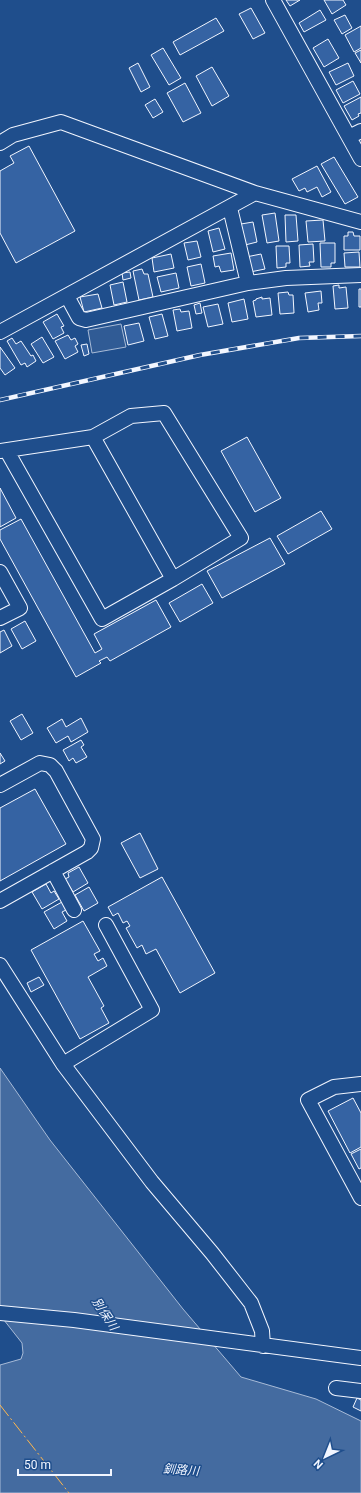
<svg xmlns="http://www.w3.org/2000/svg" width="361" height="1493" font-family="Roboto,'Noto Sans JP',sans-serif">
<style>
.green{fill:#305b95;stroke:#a8bbd7}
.water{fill:#446ba0;stroke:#a8bbd7}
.building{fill:#3563a3;stroke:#f2f6ff}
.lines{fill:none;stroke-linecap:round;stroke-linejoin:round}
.minor-casing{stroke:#f2f6ff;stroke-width:16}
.minor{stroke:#1f4e8c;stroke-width:14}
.rail-casing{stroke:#f2f6ff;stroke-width:4.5}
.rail{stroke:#1f4e8c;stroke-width:3;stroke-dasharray:9;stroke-linecap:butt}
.power{stroke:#ffb74d;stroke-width:1;stroke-dasharray:14 3 2 3;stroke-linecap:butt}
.labels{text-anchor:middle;stroke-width:3;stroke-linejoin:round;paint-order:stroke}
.water-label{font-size:12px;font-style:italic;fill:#f2f6ff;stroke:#1f4e8c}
</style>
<rect width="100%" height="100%" fill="#1f4e8c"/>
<path class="green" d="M121,324L126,347L92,353L88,330Z"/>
<path class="water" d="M0,1068L50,1140L183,1309L241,1377L316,1399L361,1421V1493H0V1365L21,1359L23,1353L22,1343L0,1315Z"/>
<path class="building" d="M286,0H300L290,6Z
M324,0H343L346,5L332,14Z
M251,8L265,33L253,39L239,14Z
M320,10L326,20L304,32L299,23Z
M345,15L352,28L342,34L334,20Z
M216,18L224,31L180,55L173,42Z
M361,26V48L354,52L345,35Z
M328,39L339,58L324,67L313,48Z
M163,48L181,78L169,85L151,55Z
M361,50V63L355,53Z
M138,63L150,87L141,92L129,68Z
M348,63L354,76L336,85L329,72Z
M212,67L229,96L212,106L196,76Z
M353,81L360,94L343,103L336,90Z
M185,83L201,113L183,122L167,93Z
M361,97V113L358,114L359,116L352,120L344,106Z
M155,99L163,112L153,118L145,105Z
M29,146L75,231L16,263L0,233V171L14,163L10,156Z
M334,157L358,197L345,204L321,164Z
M317,166L331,192L322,197L317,187L307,192L305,188L299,191L292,179Z
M275,213L279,241L267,243L262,215Z
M285,215H296L298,241L286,242Z
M323,220L325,241L308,242L306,221Z
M253,222L257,242L245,245L241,224Z
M219,228L225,249L213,252L208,231Z
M348,232H353L354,236H360V250H344V236H348Z
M197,241L201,257L188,260L184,243Z
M320,243H335V263H331V267H321Z
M313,244L314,262H309L310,266L300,267L299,245Z
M276,246H289L290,263H286V267L277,268Z
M359,252L360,267H345L344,253Z
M231,253L234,270L221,272L219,266L215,267L213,256Z
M171,254L174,268L154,272L152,258Z
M261,254L265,269L250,272L246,257Z
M201,264L205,283L191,286L187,267Z
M142,269L144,274H148L153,297L139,300L133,271Z
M130,272L131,278L123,280L122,273Z
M176,273L179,288L161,292L157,277Z
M123,282L127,302L114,305L110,285Z
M339,285V288L346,287L348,308L335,309L333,286Z
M359,289H361V307H359Z
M321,291L322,303H318L319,310L308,312L305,293Z
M288,292L289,295H293L294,313L280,314L278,293Z
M98,294L102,308L84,312L80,297Z
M262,297V299L270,298L272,315L256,317L253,301L256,300V299Z
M244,299L248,319L232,322L228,303Z
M200,303L202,313L196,314L194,305Z
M218,304L223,324L208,327L203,307Z
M180,309L181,312L189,311L192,328L177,331L173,310Z
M57,314L64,326L61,327L64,333L53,339L43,322Z
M162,314L168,336L155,339L149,317Z
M139,323L144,341L128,345L124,326Z
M68,335L71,340L75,338L78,344L75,346L78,352L65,359L55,341Z
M42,337L54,357L43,363L31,344Z
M12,338L16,344L21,341L31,356L33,355L36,361L27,367L25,363L21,365L7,341Z
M87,344L89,354L84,356L81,345Z
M0,347L15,368L5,375L0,368Z
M247,437L281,498L255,512L221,451Z
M0,488L16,518L0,527Z
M321,511L332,529L288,554L277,536Z
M21,519L95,653L102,649L94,634L156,600L171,627L110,661L107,657L99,661L101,663L76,677L0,539V530Z
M270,538L285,564L222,598L207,571Z
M202,584L213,603L180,622L169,603Z
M25,621L36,641L22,649L11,629Z
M4,630L12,646L0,653V632Z
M22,714L33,733L21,740L10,721Z
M81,718L88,732L71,742L68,736L56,743L47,728L62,719L66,727Z
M81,740L84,745L81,747L87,757L76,763L73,758L69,761L63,750Z
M0,753L5,761L0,764Z
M35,789L66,844L0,881V808Z
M140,833L158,869L140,878L121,843Z
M79,867L88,883L73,892L65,879L69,877L68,873Z
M162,877L215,973L180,993L156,949L146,954L142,945L137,948L126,928L130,926L127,921L123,923L118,913L113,916L108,907Z
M46,884L51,893L54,891L59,899L42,909L32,892Z
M89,887L98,903L84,911L75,895Z
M62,902L66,910L62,912L67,921L54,929L44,912Z
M83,921L100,951L94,954L98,961L103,958L107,966L88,977L104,1006L101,1008L109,1023L80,1039L31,950Z
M39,977L44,985L31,992L27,983Z
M353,1098L361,1113V1147L350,1153L328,1111Z
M361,1149V1168L359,1169L351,1154Z
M357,1398L361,1400V1411L353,1407Z"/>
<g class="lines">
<defs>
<path id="minor" d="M273,0L361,159
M349,137L361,131
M0,143L13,135L61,122L255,193L361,222
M230,208L248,283
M67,296L79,318L86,320L248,283L286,278L361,275
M0,332L255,193
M0,451L93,437L131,416L164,413L241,538L173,579L93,437
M7,451L102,619L173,579
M0,572L20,608L0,618
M0,785L40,763L50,765L56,771L93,839L91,848L87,852L0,901
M53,871L74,910
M0,965L63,1064L152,1182L212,1253L251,1303L262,1331L263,1346
M63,1064L152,1010L106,925
M361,1084L334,1087L308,1100L361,1198
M0,1313L74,1320L361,1358
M336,1388L361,1391"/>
</defs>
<use href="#minor" class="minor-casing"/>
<use href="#minor" class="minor"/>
<defs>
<path id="rail" d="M0,400L200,355L299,338L361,336"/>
</defs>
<use href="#rail" class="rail-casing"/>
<use href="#rail" class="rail"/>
<path class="power" d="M0,1405L69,1493"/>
</g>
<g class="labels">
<g class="water-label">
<text transform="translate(105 1314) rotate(57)" y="4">別保川</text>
<text transform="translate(181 1470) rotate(4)" y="4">釧路川</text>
</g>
</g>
<g transform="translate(325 1457) rotate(223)" stroke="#1f4e8c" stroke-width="3" paint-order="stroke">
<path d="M0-3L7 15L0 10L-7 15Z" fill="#f2f6ff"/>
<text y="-6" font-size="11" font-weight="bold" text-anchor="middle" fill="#f2f6ff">N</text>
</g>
<path d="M18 1469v6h93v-6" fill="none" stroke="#f2f6ff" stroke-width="2"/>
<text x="24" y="1469" font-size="12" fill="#f2f6ff" stroke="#1f4e8c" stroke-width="3" paint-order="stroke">50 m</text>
</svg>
